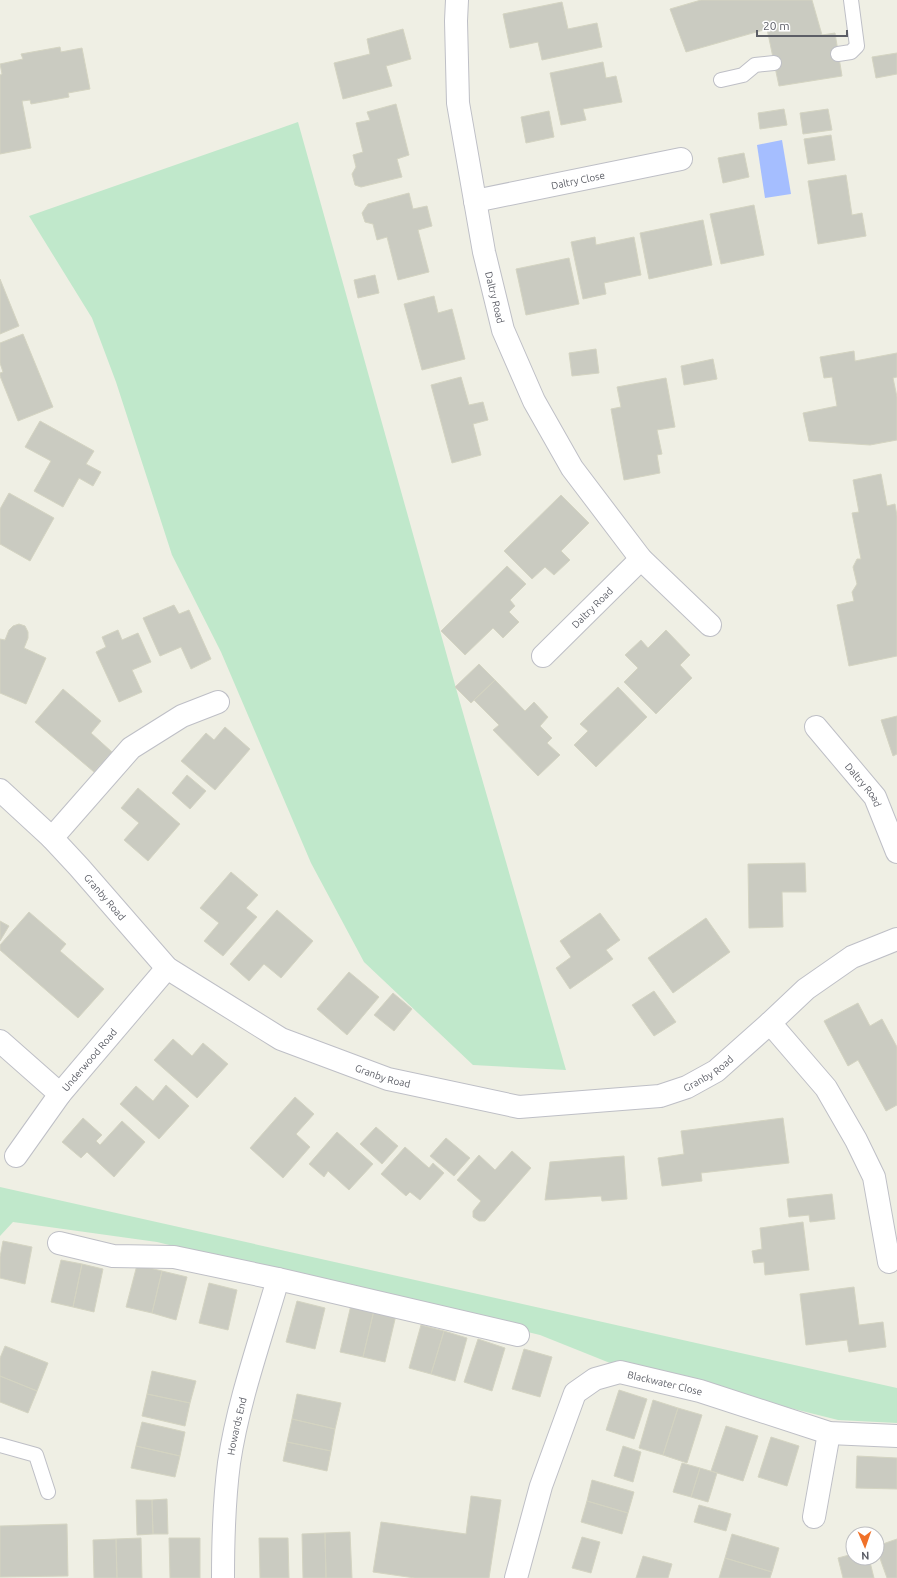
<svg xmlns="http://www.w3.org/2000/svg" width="897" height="1578" font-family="Ubuntu,sans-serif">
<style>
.green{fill:#c0e8cb}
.water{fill:#a5beff}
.building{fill:#cacbc1;stroke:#d4d4c2}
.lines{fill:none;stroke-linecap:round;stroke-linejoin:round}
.lane-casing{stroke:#bebfc6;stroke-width:16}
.street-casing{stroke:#bebfc6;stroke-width:24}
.lane{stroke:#fff;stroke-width:14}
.street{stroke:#fff;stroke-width:22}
.labels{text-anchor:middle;stroke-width:3;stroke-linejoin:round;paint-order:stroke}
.street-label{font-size:10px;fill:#5c5e66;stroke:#fff}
</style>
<rect width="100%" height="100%" fill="#efefe4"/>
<path class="green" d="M298,122L459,699L566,1070L473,1065L364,962L311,863L221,652L172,555L116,382L92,318L29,216Z
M0,1187L897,1388V1423L838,1420L610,1363L540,1335L157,1242L13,1222L0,1236Z"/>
<path class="water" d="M782,140L791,194L765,198L757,145Z"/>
<path class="building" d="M701,0H812L822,35L835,33L842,76L779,86L767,29L686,52L670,9Z
M562,2L568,29L597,23L602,47L542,60L538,42L510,48L503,14Z
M403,29L411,59L386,66L392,86L343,99L334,63L370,54L367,39Z
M60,47L61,52L82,48L90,89L68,93L69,97L31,104L30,100L22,101L31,148L0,154V75L2,74L0,64L23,59L21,54Z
M897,53V74L876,78L872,57Z
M603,62L606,78L616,76L622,102L583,109L586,120L561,125L550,73Z
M396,104L409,155L397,159L402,177L361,187L355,185L352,174L356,167L353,155L363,152L356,123L370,120L367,112Z
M784,109L787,125L760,129L758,113Z
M828,109L832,130L803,134L800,113Z
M549,111L554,137L526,143L521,117Z
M831,135L835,160L808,164L804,139Z
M744,153L749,177L723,183L718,158Z
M846,175L852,215L862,213L866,236L818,244L808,181Z
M409,193L413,209L427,206L432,226L418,230L429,272L398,280L387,237L377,240L373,224L365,222L362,213L368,204Z
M754,205L764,255L721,264L710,214Z
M703,220L712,265L649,279L640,233Z
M595,237L596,245L634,237L641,275L604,283L606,294L583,299L571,242Z
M569,258L579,304L526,315L516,269Z
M375,275L379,293L358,298L354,280Z
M0,279L19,326L0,334Z
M434,296L438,313L452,309L465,359L422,370L404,304Z
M23,334L53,407L18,421L0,376V373L3,372L0,363V343Z
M596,349L599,373L572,376L569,353Z
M854,351L855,361L897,353V377L893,378L897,397V440L870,445L809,441L803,413L837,406L832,377L824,378L820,357Z
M713,359L717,379L684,385L681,366Z
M461,377L469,405L483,402L488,420L473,424L481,455L452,463L431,385Z
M666,378L675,427L657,430L662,454L657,455L660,473L624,480L611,409L621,407L617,387Z
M40,421L94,451L86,464L101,472L93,486L79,478L63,507L34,491L51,461L25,447Z
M881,474L887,506L895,504L897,516V656L849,666L837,605L854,601L852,592L857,584L853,567L857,559H861L852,513L859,512L853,480Z
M9,493L54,518L30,561L0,544V509Z
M561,495L589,523L561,551L570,560L554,575L545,567L532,579L504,551Z
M507,566L526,584L510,600L515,606L509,612L519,622L503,638L493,628L465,655L441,631Z
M174,605L179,614L189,610L211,659L191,669L181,647L160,656L143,618Z
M19,624L25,626L28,632V638L24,648L46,658L26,704L0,693V639L5,640L9,630L13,626Z
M118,630L122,640L138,633L151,662L132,670L142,692L119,702L96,652L106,647L102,637Z
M666,630L690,655L680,665L692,678L656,714L624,682L638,668L625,655L641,640L648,648Z
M479,664L495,680L471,703L455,687Z
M495,680L525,711L534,702L548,717L540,726L552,738L547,743L560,755L538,776L493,730L499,725L474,700Z
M618,687L647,717L596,767L574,745L588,731L580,724Z
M63,689L101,721L91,733L112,752L94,772L35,722Z
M897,716V754L893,756L881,720Z
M225,727L250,749L215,790L181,761L206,733L214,740Z
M187,775L206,791L190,809L172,793Z
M138,788L180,824L148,861L124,840L139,823L121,808Z
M805,863L806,892H782L783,927L749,928L748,864Z
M231,872L258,895L246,908L257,917L223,956L204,941L219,923L200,908Z
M277,910L313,941L281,978L264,964L249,981L230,964Z
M29,912L66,944L60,951L104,989L78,1018L0,950V945Z
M600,913L620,940L606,950L613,959L570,989L556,968L571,957L560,941Z
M706,918L730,952L673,993L648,958Z
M0,921L9,926L0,941Z
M349,972L379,997L347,1035L317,1009Z
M654,991L676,1022L654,1036L632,1005Z
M393,993L412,1009L394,1031L374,1015Z
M858,1003L870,1026L882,1019L897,1047V1105L886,1111L858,1060L848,1066L824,1021Z
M173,1039L192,1056L203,1043L228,1064L197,1098L154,1060Z
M166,1085L189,1106L159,1139L120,1104L136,1086L153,1101Z
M295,1097L314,1114L296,1134L310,1147L283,1178L250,1148Z
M83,1118L102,1135L96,1141L100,1145L122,1121L145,1142L114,1177L87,1152L81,1158L62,1142Z
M783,1118L789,1163L701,1173L702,1181L662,1186L658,1158L684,1154L681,1131Z
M376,1127L398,1146L382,1164L360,1144Z
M337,1132L373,1164L349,1190L328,1171L324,1177L309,1164Z
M446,1138L470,1158L454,1176L430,1156Z
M405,1147L429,1168L433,1163L444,1173L420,1200L410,1192L406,1196L381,1174Z
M512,1151L531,1168L485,1221H479L473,1217V1211L481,1201L457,1180L479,1155L495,1170Z
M624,1156L627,1199L602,1201L601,1196L545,1200L550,1162Z
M832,1194L835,1219L810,1222L809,1215L789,1217L787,1199Z
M803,1222L809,1270L765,1275L764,1262L754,1263L752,1251L762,1249L760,1228Z
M3,1241L32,1247L25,1284L0,1278V1257Z
M61,1260L82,1264L73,1307L51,1302Z
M82,1264L103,1269L94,1312L73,1307Z
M137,1265L162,1271L152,1313L126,1307Z
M162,1271L187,1277L176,1320L152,1313Z
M209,1283L237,1290L228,1330L199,1323Z
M854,1287L859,1325L883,1322L886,1347L849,1352L847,1340L806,1345L800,1294Z
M297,1301L325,1308L315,1349L286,1342Z
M351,1305L374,1310L363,1357L340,1352Z
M374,1310L396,1315L385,1362L363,1357Z
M421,1325L444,1331L431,1374L409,1368Z
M444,1331L467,1338L455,1381L431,1374Z
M478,1339L505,1348L492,1391L464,1382Z
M5,1346L48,1363L37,1391L0,1376V1358Z
M524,1349L552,1357L540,1397L512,1389Z
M152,1371L196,1381L190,1403L147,1394Z
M0,1376L37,1391L28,1413L0,1402Z
M619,1390L647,1399L634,1439L606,1430Z
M147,1394L190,1403L185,1426L142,1416Z
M297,1394L341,1403L335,1429L292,1419Z
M653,1400L678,1408L663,1455L639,1448Z
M678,1408L702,1415L687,1463L663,1455Z
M292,1419L335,1429L331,1451L287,1442Z
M142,1422L185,1432L180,1456L136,1446Z
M726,1426L758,1436L743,1481L711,1471Z
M771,1437L799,1446L787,1486L758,1477Z
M287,1442L331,1451L327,1471L283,1461Z
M136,1446L180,1456L175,1477L131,1468Z
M623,1446L641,1452L633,1482L614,1476Z
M857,1456L897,1458V1489L856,1488Z
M682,1463L700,1468L691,1497L673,1492Z
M700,1468L717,1473L708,1502L691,1497Z
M592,1480L634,1492L628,1513L587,1501Z
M471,1496L501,1500L489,1578H415L373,1572L381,1522L466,1534Z
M167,1499L168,1534H153L152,1500Z
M136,1500H152L153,1534L137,1535Z
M587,1501L628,1513L622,1534L581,1522Z
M699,1505L731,1514L726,1531L694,1522Z
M67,1524L68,1576L0,1577V1526Z
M350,1532L352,1578H326L325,1533Z
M325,1533L326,1578H303L302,1534Z
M732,1534L779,1548L772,1572L725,1558Z
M582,1537L600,1542L591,1573L572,1568Z
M141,1538L142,1578H117L116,1539Z
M169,1538H200V1578H170Z
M259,1538H288L289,1578H260Z
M116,1539L117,1578H94L93,1540Z
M897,1539V1578H887L877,1550V1546Z
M853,1554V1558H869L874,1578H843L838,1558Z
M643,1556L672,1564L668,1578H636Z
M725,1558L772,1572L770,1578H719Z"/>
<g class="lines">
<defs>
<path id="lane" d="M838,54L851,52L857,46L851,0
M721,80L743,75L755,65L774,63
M0,1445L36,1455L48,1492"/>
<g id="street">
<path id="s1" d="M457,0L456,21L458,103L484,252L503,330L534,401L572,468L641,559L710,625"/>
<path id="s2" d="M475,201L681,159"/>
<path id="s3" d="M543,656L641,559"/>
<path id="s4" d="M816,727L875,797L897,852"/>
<path id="s5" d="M0,790L52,838L79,867L167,968L281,1039L388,1079L519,1107L660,1096L687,1087L716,1071L770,1023L806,989L852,957L897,939"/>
<path d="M52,838L131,748L182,716L218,702"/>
<path d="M770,1023L826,1088L856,1140L874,1177L889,1262"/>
<path d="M0,1041L60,1094"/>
<path id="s6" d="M16,1156L60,1094L167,968"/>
<path d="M59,1243L113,1256L174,1257L278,1279L518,1335"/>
<path d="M814,1517L829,1433"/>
<path id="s7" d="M223,1578C223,1540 224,1501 229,1463C238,1402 261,1338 278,1279"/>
<path id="s8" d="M516,1578L541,1486L575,1393L595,1379L620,1372L700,1391L829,1433L897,1436"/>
</g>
</defs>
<use href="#lane" class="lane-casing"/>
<use href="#street" class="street-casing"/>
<use href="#lane" class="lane"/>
<use href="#street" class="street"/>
</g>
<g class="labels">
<g class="street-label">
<text dy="4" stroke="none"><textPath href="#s2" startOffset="105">Daltry Close</textPath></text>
<text dy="4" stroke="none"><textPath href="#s1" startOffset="301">Daltry Road</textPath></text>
<text dy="4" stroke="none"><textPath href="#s3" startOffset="69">Daltry Road</textPath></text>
<text dy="4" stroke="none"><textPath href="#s4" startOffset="75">Daltry Road</textPath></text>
<text dy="4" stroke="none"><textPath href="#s5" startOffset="150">Granby Road</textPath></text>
<text dy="4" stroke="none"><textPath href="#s6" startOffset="121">Underwood Road</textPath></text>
<text dy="4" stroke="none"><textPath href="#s5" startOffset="822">Granby Road</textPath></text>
<text dy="4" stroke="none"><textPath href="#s5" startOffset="487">Granby Road</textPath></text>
<text dy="4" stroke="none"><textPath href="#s8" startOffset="291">Blackwater Close</textPath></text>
<text dy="4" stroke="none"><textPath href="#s7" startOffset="153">Howards End</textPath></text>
</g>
</g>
<g transform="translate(865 1546) rotate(178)"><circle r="19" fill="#ffffff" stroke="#bebfc2"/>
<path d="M0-3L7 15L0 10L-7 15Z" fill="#f07129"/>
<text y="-6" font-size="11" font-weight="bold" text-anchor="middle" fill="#5c5e66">N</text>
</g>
<path d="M757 30v6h90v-6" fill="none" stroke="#5c5e66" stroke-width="2"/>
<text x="763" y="30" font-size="12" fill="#5c5e66" stroke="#ffffff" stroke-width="3" paint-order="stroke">20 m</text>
</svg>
